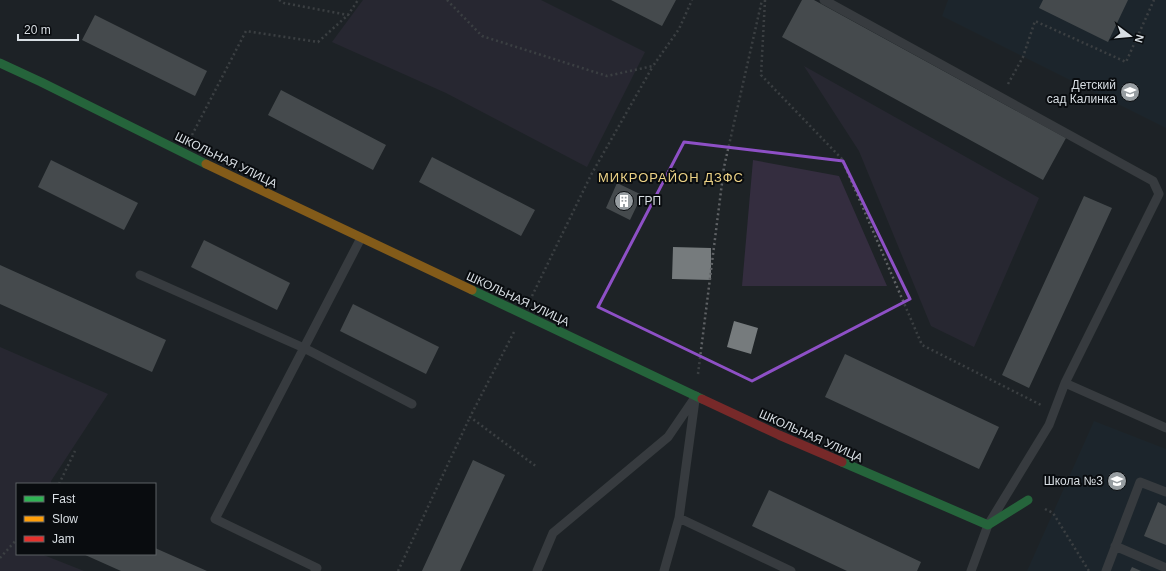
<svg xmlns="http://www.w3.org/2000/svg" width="1166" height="571" font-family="Arial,sans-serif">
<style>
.built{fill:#1c2933}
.green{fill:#342d3f}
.building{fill:#767b7d}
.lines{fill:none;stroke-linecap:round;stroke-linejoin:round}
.path{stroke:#5f6265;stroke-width:2.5;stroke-dasharray:2 3;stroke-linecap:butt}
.lane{stroke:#575a5d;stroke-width:9}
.fast{stroke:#30b455;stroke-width:9}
.slow{stroke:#ff9f0a;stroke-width:9}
.jam{stroke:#e5322d;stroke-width:9}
.marked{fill:none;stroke:#8e50c6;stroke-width:3;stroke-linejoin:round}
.labels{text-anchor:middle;stroke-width:4;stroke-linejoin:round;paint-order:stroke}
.poi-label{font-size:12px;fill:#d8dee3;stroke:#090c0f;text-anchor:end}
.street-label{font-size:12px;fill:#d8dee3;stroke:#090c0f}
.neighbourhood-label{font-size:13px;letter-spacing:1px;fill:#ecd286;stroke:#090c0f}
</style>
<rect width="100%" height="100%" fill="#1e2326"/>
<path class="built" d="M948,0H1166V128L942,16Z
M1094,421L1166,449V571H1027Z"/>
<path class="green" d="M363,0H541L645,52L587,167L446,93L332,42Z
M804,66L1039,198L974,347L931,326L859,151Z
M753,160L839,176L887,286H742Z
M0,347L108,394L51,481V484H17V554H41L84,571H0Z"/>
<path class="building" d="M611,0H676L662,26Z
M802,0H814L1066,138L1043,180L782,37Z
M1043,0H1128L1108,42L1039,8Z
M95,15L207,71L195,96L82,40Z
M281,90L386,145L373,170L268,115Z
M432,157L535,210L521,236L419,182Z
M51,160L138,203L124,230L38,187Z
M617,183L642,195L630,220L606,208Z
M1084,196L1112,208L1029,388L1002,375Z
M204,240L290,283L277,310L191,267Z
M673,247L711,248V280L672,279Z
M0,265L166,340L152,372L0,304Z
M353,304L439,347L426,374L340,331Z
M734,321L758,328L751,354L727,347Z
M845,354L999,427L979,469L825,397Z
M473,460L505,475L460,571H422Z
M769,490L921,562L917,571H847L752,526Z
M1158,502L1166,506V545L1144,536Z
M155,548L207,571H121L83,554H155Z
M1132,567L1141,571H1130Z"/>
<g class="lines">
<path class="path" d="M279,0L284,3L348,15
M447,0L482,36L607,76L653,66L679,29L692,0
M765,0L761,75L842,159L922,345L1041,405
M1008,84L1023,57L1035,21L1126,62L1154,0
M192,135L246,31L318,42L348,15L358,0
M532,296L591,175L653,66
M514,332L470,417L537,467
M698,374L724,167L762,0
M59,484L75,451
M1045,509L1053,513L1089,571
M0,558L17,539
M398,571L470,417"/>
<path class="lane" d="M824,0L1153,181L1159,194L1065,383L1049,425L988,525L971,571
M140,275L304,348L412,404
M1065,383L1166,428
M679,518L791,571
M1115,546L1166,568
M315,571L317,568L215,519L361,238
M537,571L553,533L668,437L696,396
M664,571L679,518L695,400
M1106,571L1140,482L1166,492"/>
<path class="fast" d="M0,63L41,82L206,164
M472,290L702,399
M842,462L988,525L1028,500"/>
<path class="slow" d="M206,164L472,290"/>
<path class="jam" d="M702,399L779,435L842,462"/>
</g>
<path d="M0 0H1166V571H0ZM684,142L843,161L910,299L752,381L598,307Z" fill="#1e2326" fill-opacity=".55" fill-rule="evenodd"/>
<path class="marked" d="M684,142L843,161L910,299L752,381L598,307Z"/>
<defs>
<symbol id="school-disc" viewBox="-11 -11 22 22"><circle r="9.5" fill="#979da1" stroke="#090c0f"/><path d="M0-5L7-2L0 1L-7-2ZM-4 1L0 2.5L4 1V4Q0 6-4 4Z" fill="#fff"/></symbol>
<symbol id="building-disc" viewBox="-11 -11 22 22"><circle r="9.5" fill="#979da1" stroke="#090c0f"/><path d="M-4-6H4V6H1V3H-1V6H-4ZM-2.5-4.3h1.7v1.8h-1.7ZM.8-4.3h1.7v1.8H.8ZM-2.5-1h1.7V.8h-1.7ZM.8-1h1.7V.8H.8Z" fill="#fff"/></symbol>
</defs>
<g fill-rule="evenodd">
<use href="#school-disc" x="1119" y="81" width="22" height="22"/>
<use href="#building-disc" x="613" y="190" width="22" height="22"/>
<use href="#school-disc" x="1106" y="470" width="22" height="22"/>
</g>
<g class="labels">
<g class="poi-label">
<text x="1116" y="89">Детский<tspan x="1116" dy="14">сад Калинка</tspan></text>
<text x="638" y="205" text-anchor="start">ГРП</text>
<text x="1103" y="485">Школа №3</text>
</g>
<g class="street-label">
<text transform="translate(226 160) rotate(26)" y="4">ШКОЛЬНАЯ УЛИЦА</text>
<text transform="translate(518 299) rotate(25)" y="4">ШКОЛЬНАЯ УЛИЦА</text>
<text transform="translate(811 436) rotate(24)" y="4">ШКОЛЬНАЯ УЛИЦА</text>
</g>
<g class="neighbourhood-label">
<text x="671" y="182">МИКРОРАЙОН ДЗФС</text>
</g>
</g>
<rect x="16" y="483" width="140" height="72" fill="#090c0f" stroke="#5c6064"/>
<rect x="24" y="496" width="20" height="6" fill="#30b455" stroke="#5c6064"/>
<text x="52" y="503" font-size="12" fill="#d8dee3">Fast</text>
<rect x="24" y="516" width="20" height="6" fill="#ff9f0a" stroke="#5c6064"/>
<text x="52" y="523" font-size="12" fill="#d8dee3">Slow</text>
<rect x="24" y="536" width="20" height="6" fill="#e5322d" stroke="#5c6064"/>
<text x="52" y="543" font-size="12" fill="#d8dee3">Jam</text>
<g transform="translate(1130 36) rotate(106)" stroke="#090c0f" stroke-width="3" paint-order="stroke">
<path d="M0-3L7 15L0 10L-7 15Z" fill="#d8dee3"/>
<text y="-6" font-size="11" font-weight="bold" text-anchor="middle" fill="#d8dee3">N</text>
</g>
<path d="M18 34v6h60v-6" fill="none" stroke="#d8dee3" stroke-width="2"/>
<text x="24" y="34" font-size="12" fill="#d8dee3" stroke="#090c0f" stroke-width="3" paint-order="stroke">20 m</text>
</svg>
